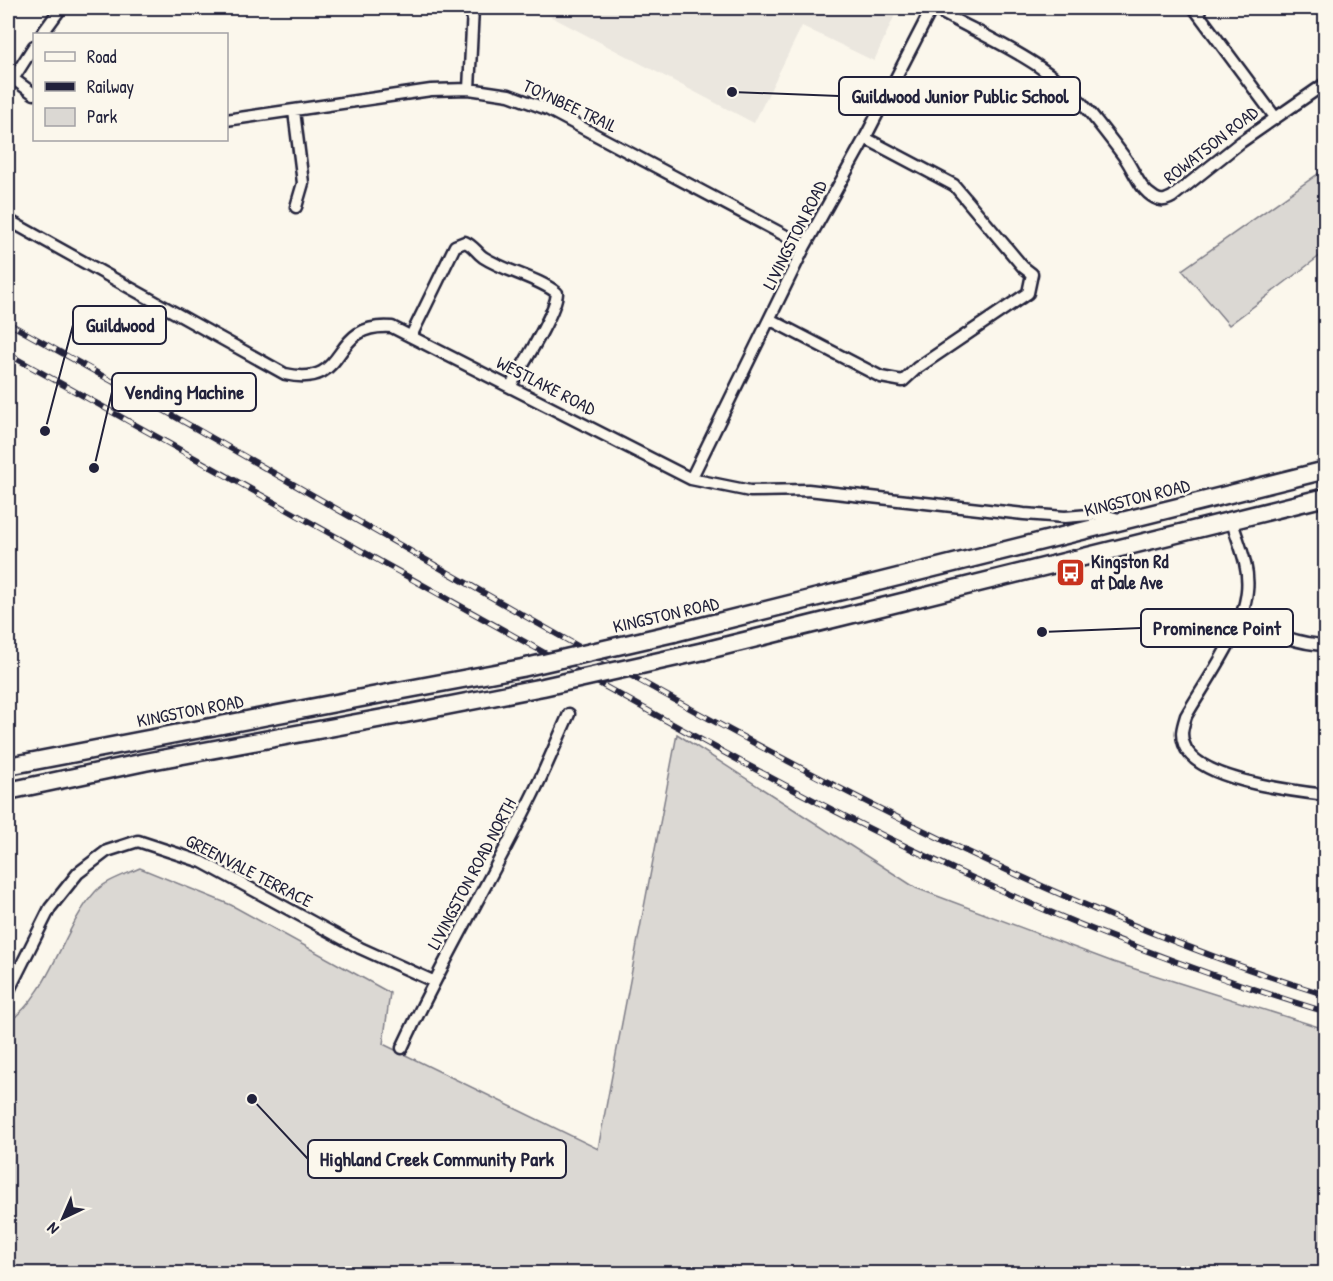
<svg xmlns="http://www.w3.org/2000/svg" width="1333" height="1281" font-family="'Patrick Hand',sans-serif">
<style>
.built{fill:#ebe7df}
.green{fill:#dbd8d3;stroke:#7e7d87;stroke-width:1.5}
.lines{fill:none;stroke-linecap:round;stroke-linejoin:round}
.minor-casing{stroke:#22223b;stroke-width:15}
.primary-casing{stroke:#22223b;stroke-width:21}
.minor{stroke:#fbf7ec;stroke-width:10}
.primary{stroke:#fbf7ec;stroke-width:16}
.rail-casing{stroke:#22223b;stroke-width:6}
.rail{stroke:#fbf7ec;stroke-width:4;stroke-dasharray:11;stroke-linecap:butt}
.primary-bridge-casing{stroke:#22223b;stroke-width:21;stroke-linecap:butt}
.primary-bridge{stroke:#fbf7ec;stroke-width:16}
.labels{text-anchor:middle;stroke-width:5;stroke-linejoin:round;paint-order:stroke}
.street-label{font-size:18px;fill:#22223b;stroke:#fbf7ec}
.poi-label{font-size:18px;font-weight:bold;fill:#22223b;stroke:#fbf7ec;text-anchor:start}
.leader{fill:none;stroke:#22223b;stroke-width:2}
.callout-dot{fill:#22223b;stroke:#fbf7ec;stroke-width:2}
.callout{fill:#fbf7ec;stroke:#22223b;stroke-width:2}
.callout-label{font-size:20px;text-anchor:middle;font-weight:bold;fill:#22223b}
</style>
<rect width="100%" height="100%" fill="#fbf7ec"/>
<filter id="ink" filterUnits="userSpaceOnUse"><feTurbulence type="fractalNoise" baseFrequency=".0167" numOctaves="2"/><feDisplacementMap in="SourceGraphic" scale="12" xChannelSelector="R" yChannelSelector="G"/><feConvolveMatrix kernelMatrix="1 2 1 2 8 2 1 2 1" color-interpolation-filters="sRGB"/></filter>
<g filter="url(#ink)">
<path class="built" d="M545,8H898L874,61L802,26L754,123L546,14Z"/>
<path class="green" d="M1325,169V252L1229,325L1182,270Z
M677,734L916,888L1113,962L1325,1029V1273L8,1274V1022C50,995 62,929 95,892C105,881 127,874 140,868L231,905L390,993L383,1044L598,1149Z"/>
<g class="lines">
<defs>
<path id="minor" d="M933,8C990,40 1049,61 1092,115C1103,129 1115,144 1125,158C1135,172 1139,189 1155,198C1162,202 1166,200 1172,197L1241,142L1326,83
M1194,8L1275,117
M42,34L61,8
M8,75L34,94
M13,79L34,46
M469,89L473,8
M294,111L303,183L296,207
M226,120L431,90L469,89L509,95L547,109L805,246
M8,220L285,374C353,389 326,322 392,327L691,479L750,491L808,490L1024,514L1065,517L1101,514L1122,520
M771,320L881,377L903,381L917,368L1028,293L1032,274L1023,267L954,185L865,138
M411,336L455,246L465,242C474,246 476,252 483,257C506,272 537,277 557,293C556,313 522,366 510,387
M691,479L805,246L865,138L932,8
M1231,519C1238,542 1250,566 1247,591C1243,632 1206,681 1186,716C1183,726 1180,734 1184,744C1195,780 1293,791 1326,795
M1240,618C1269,631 1294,644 1326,645
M8,992L50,908L78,873L107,851L138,841L202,862L360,948L433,981
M402,1048C442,961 491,880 533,794C546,768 557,741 569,714"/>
<path id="primary" d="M674,633L1326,470
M704,651L1326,497
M8,766L393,692
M8,791L145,762L405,714"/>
</defs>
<use href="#minor" class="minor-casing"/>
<use href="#primary" class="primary-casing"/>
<use href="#minor" class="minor"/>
<use href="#primary" class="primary"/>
<defs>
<path id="rail" d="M8,323C212,436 413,554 617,668C845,795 1075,916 1326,995
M8,354C189,455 370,556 552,657C669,722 785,788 905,846C1040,912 1181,968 1326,1012"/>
</defs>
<use href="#rail" class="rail-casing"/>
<use href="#rail" class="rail"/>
<defs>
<path id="primary-bridge" d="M393,692L522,668L674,633
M405,714L543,687L704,651"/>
</defs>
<use href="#primary-bridge" class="primary-bridge-casing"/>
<use href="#primary-bridge" class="primary-bridge"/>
</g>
</g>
<defs>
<symbol id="bus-square" viewBox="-11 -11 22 22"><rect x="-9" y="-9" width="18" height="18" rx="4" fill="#c8321e" stroke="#fbf7ec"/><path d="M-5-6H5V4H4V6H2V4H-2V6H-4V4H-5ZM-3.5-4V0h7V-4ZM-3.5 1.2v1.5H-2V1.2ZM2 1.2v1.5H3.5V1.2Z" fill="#fff"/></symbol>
</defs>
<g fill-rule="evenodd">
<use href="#bus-square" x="1054" y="556" width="33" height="33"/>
</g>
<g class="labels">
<g class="street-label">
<text transform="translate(570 106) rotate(25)" y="6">TOYNBEE TRAIL</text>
<text transform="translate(1211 145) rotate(-38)" y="6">ROWATSON ROAD</text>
<text transform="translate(795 235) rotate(-63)" y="6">LIVINGSTON ROAD</text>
<text transform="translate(546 386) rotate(27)" y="6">WESTLAKE ROAD</text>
<text transform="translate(1137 498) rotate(-14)" y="6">KINGSTON ROAD</text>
<text transform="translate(666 615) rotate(-13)" y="6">KINGSTON ROAD</text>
<text transform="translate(190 711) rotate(-11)" y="6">KINGSTON ROAD</text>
<text transform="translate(249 871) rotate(27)" y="6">GREENVALE TERRACE</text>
<text transform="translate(472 874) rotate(-62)" y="6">LIVINGSTON ROAD NORTH</text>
</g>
<g class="poi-label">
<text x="1091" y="568">Kingston Rd<tspan x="1091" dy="21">at Dale Ave</tspan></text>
</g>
</g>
<path class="leader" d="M732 92L839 96M45 431L73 325M94 468L112 392M1042 632L1141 628M252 1099L308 1159"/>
<g class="callout-dot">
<circle cx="732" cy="92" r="6"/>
<circle cx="45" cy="431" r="6"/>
<circle cx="94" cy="468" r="6"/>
<circle cx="1042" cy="632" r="6"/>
<circle cx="252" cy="1099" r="6"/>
</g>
<g class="callout">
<rect x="839" y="77" width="241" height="38" rx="6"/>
<rect x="73" y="306" width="93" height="38" rx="6"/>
<rect x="112" y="373" width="144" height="38" rx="6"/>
<rect x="1141" y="609" width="152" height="38" rx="6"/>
<rect x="308" y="1140" width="258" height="38" rx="6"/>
</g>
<g class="callout-label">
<text x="960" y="103">Guildwood Junior Public School</text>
<text x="120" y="332">Guildwood</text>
<text x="184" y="399">Vending Machine</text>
<text x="1217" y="635">Prominence Point</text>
<text x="437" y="1166">Highland Creek Community Park</text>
</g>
<rect width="1333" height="1281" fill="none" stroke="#fbf7ec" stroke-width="30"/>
<rect x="15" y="15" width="1303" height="1251" fill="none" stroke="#22223b" stroke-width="2" filter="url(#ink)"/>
<rect x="33" y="33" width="195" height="108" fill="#fbf7ec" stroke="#a4a2a5" stroke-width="1.5"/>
<rect x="45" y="52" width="30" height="9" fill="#fbf7ec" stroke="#a4a2a5" stroke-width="1.5"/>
<text x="87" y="63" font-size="18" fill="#22223b">Road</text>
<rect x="45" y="82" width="30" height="9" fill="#22223b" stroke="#a4a2a5" stroke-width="1.5"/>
<text x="87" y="93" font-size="18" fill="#22223b">Railway</text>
<rect x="45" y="108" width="30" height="18" fill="#dbd8d3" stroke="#a4a2a5" stroke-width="1.5"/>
<text x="87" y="123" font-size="18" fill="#22223b">Park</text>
<g transform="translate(63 1218) rotate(224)" stroke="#fbf7ec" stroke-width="4.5" paint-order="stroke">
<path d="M0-4.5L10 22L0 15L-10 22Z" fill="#22223b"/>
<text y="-9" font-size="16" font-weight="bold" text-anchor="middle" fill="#22223b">N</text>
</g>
</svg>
